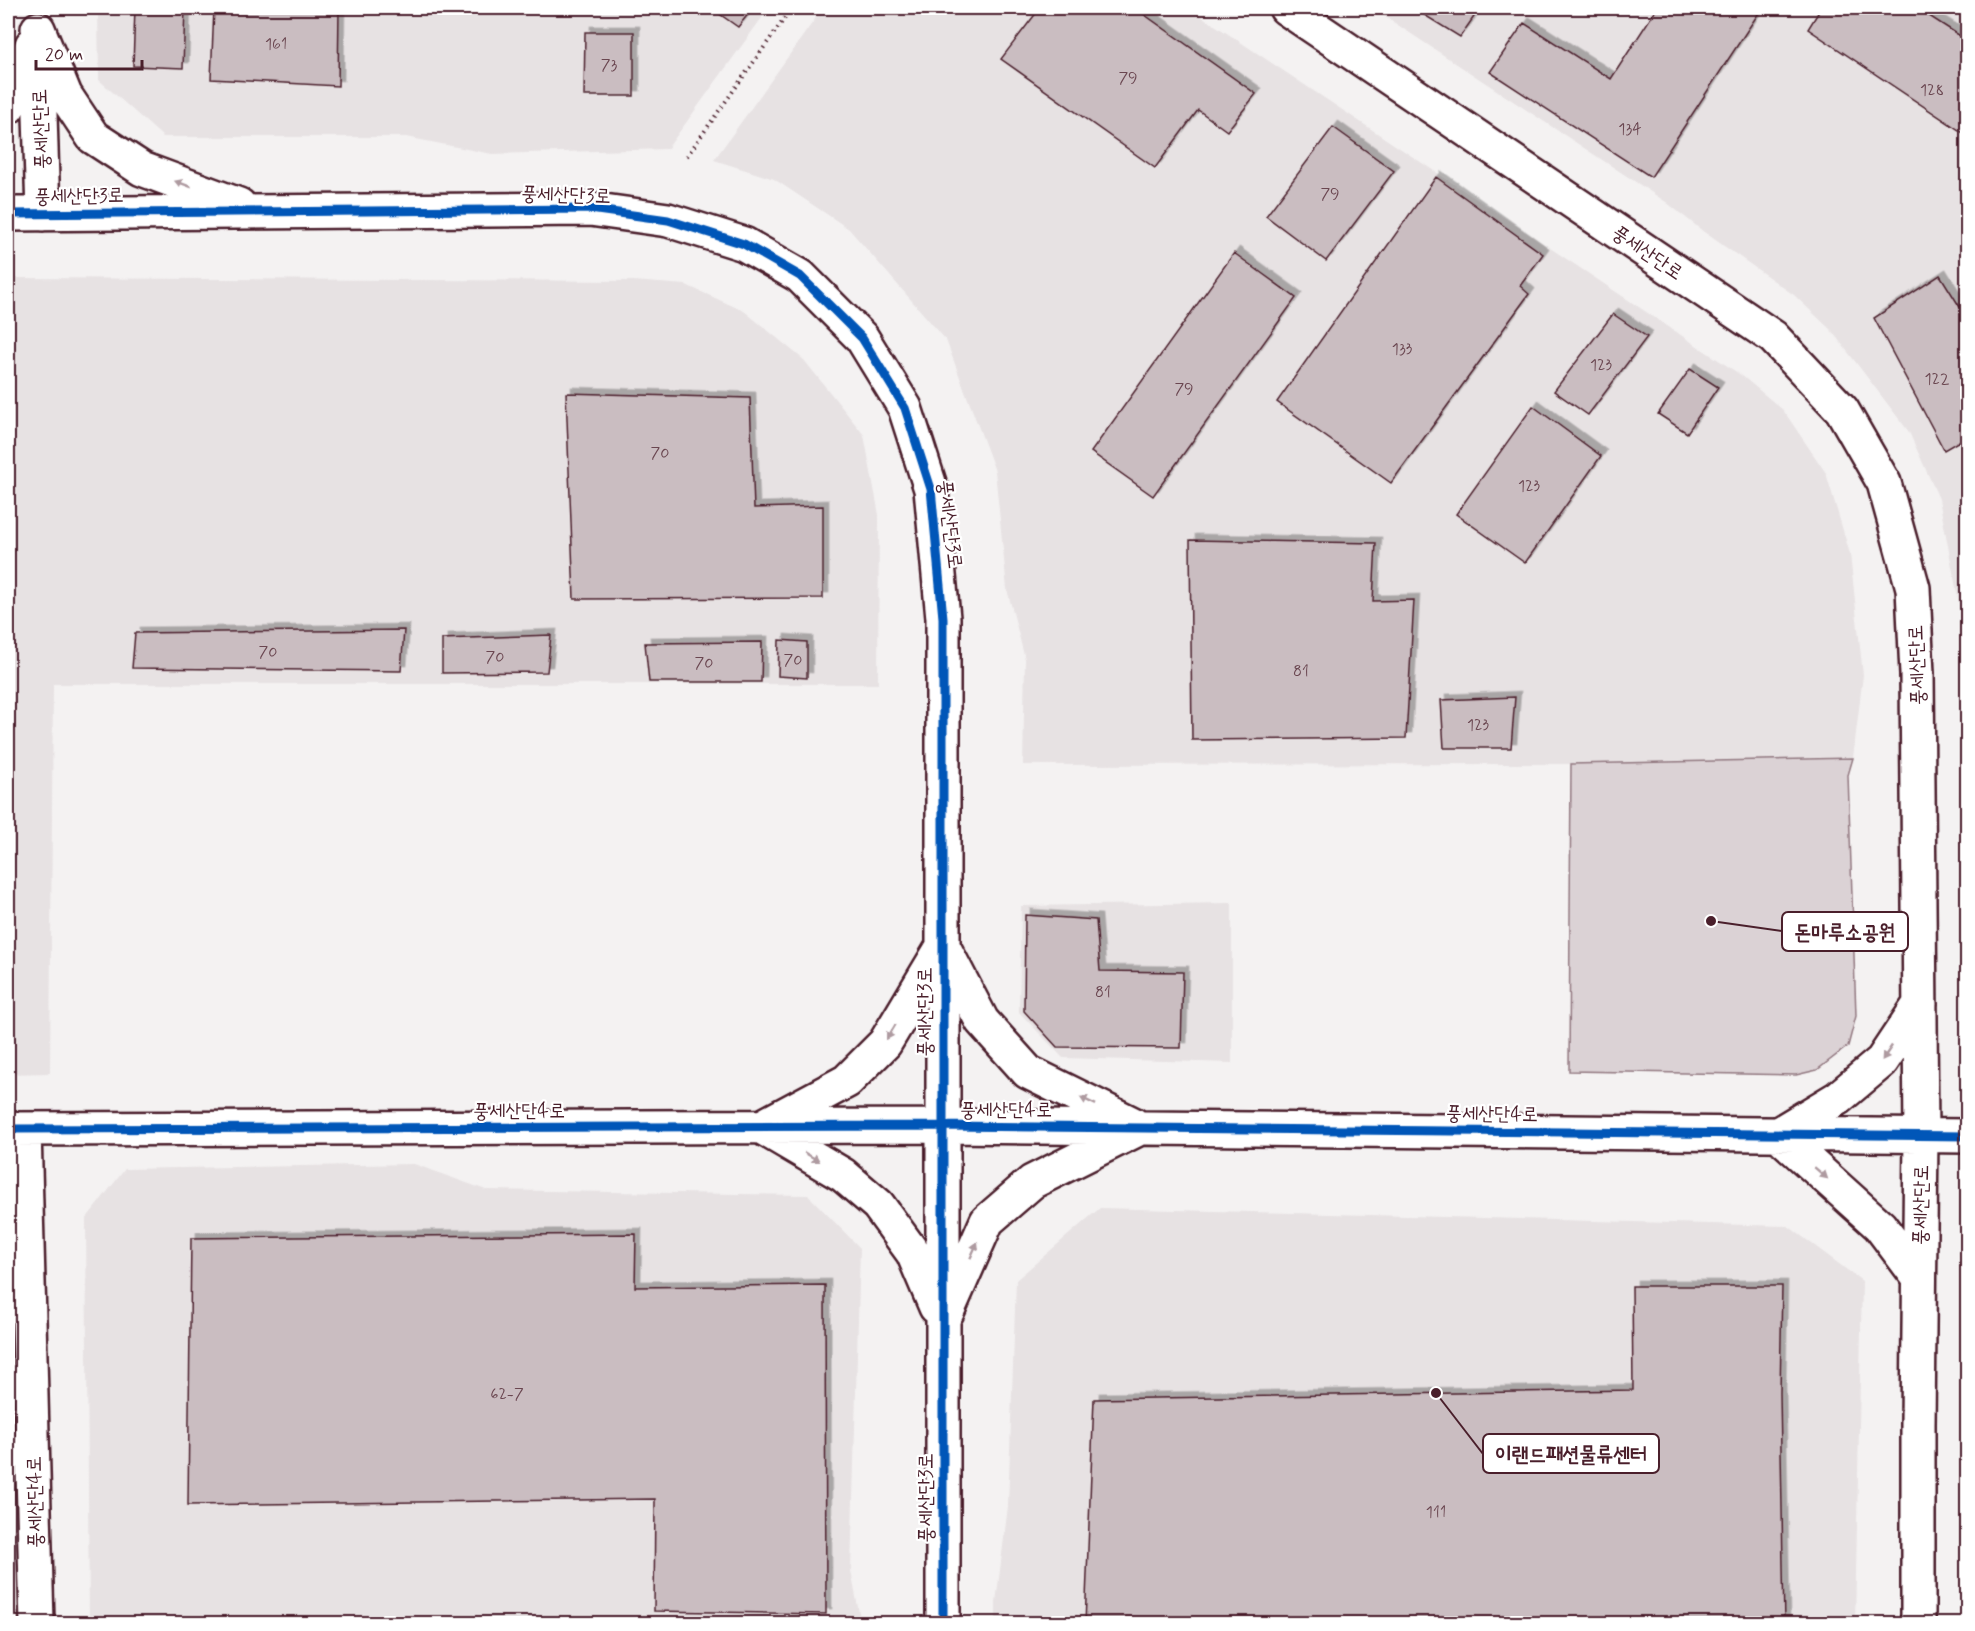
<svg xmlns="http://www.w3.org/2000/svg" width="1975" height="1631" font-family="Mynerve,'Poor Story',sans-serif">
<style>
.built{fill:#e7e2e3}
.green{fill:#dbd2d5;stroke:#927880;stroke-width:1.5}
.building{fill:#cabdc1;stroke:#4a1f2b;stroke-width:1.5;filter:url(#shadow)}
.lines{fill:none;stroke-linecap:round;stroke-linejoin:round}
.minor-casing{stroke:#4a1f2b;stroke-width:38}
.path{stroke:#4a1f2b;stroke-width:4;stroke-dasharray:1.5 4.5;stroke-linecap:butt}
.minor{stroke:#fff;stroke-width:33}
.cycleway-casing{stroke:#fff;stroke-width:13}
.cycleway{stroke:#0057b8;stroke-width:9}
.oneway{fill:#ae9aa0}
.labels{text-anchor:middle;stroke-width:4.5;stroke-linejoin:round;paint-order:stroke}
.number-label{font-size:16px;fill:#6a4650}
.street-label{font-size:20px;fill:#4a1f2b;stroke:#fff}
.leader{fill:none;stroke:#4a1f2b;stroke-width:2}
.callout-dot{fill:#4a1f2b;stroke:#fff;stroke-width:2}
.callout{fill:#fff;stroke:#4a1f2b;stroke-width:2}
.callout-label{font-size:21px;text-anchor:middle;font-weight:bold;fill:#4a1f2b}
</style>
<defs>
<filter id="shadow"><feDropShadow dx="5.5" dy="-5.5" stdDeviation="0" flood-color="#0004"/></filter>
</defs>
<rect width="100%" height="100%" fill="#f4f2f2"/>
<filter id="ink" filterUnits="userSpaceOnUse"><feTurbulence type="fractalNoise" baseFrequency=".0167" numOctaves="2"/><feDisplacementMap in="SourceGraphic" scale="12" xChannelSelector="R" yChannelSelector="G"/><feConvolveMatrix kernelMatrix="1 2 1 2 8 2 1 2 1" color-interpolation-filters="sRGB"/></filter>
<g filter="url(#ink)">
<path class="built" d="M98,8H769L667,149L492,154L406,137H163L99,80Z
M823,8H1189L1741,375L1783,410L1826,473L1850,554L1863,675L1853,758L1571,764L1023,765L1025,659L1007,589L995,471L946,340L849,229L774,179L714,160Z
M1372,8H1967V645L1939,499L1909,432L1831,330L1794,295L1704,232L1666,202Z
M8,278L633,281L686,285L744,311L804,360L864,435L879,515L878,684H53L50,1073L8,1074Z
M1232,903V1063L1063,1058L1019,1012L1021,906Z
M414,1164L486,1190L808,1195L860,1248L851,1571L861,1623H89L86,1219L125,1169Z
M1100,1208L1788,1226L1862,1281L1855,1623L996,1624V1602L1008,1506L1016,1280Z"/>
<path class="green" d="M1853,758L1848,775L1856,1016L1848,1046L1817,1070L1796,1075L1569,1071L1571,764Z"/>
<path class="building" d="M135,8H185L183,68L133,66Z
M214,8H339L338,86L211,79Z
M711,8H753L738,27Z
M1040,8H1135L1256,94L1227,131L1198,110L1155,168L1001,59Z
M1413,8H1480L1460,37Z
M1657,8H1762L1651,177L1490,72L1524,23L1611,79Z
M1821,8H1917L1968,41V136L1808,29Z
M585,32H634V96H584Z
M1333,127L1394,171L1326,261L1266,216Z
M1436,177L1543,254L1520,286L1529,294L1391,483L1277,402Z
M1234,253L1296,298L1153,496L1091,452Z
M1940,275L1968,320V436L1944,450L1874,318Z
M1613,314L1647,337L1588,415L1554,391Z
M1690,369L1718,387L1687,433L1658,414Z
M566,393L750,398L754,508L823,506V598L574,599Z
M1533,406L1601,456L1525,563L1456,514Z
M1190,540L1376,543L1373,601L1414,600L1406,738L1192,740Z
M404,630L401,671L132,668L135,633Z
M551,635L547,672L442,673V639Z
M779,640L807,642V678L778,676Z
M762,642L761,682H649L645,643Z
M1515,697L1511,748H1444L1441,700Z
M1025,915L1096,920L1100,971L1183,972L1181,1048L1057,1047L1024,1011Z
M636,1234L635,1287L825,1285L826,1614L654,1611L655,1499L188,1505L191,1238Z
M1632,1286H1782L1780,1393L1784,1624H1085L1094,1399L1633,1390Z"/>
<g class="lines">
<defs>
<path id="minor" d="M1286,8L1773,337L1842,410L1884,483L1913,588L1917,674L1921,1135L1918,1424V1624
M38,29L65,95L93,137L142,169L239,205
M38,48L43,214
M8,107L32,45
M8,214L590,209L668,220L744,244L800,276L862,338L905,408L931,489L943,618V1624
M945,950L982,1021L1028,1072L1133,1124
M765,1125L847,1081L885,1043L942,948
M763,1128L843,1175L878,1205L913,1253L936,1307
M8,1129L942,1126L1968,1136
M24,1129L37,1624
M1919,1278L1880,1226L1778,1134L1838,1098L1882,1061L1920,1004
M947,1312L987,1221L1032,1182L1136,1130"/>
</defs>
<use href="#minor" class="minor-casing"/>
<path class="path" d="M687,156L792,8"/>
<use href="#minor" class="minor"/>
<defs>
<path id="cycleway" d="M8,214L590,209L668,220L744,244L800,276L862,338L905,408L931,489L943,618V1624
M8,1129L942,1126L1968,1136"/>
</defs>
<use href="#cycleway" class="cycleway-casing"/>
<use href="#cycleway" class="cycleway"/>
</g>
<defs><path id="oneway-solid" d="M-6-.8H1V-3.2L6.5 0L1 3.2V.8H-6Z" transform="scale(1.5)"/></defs>
<g class="oneway">
<use href="#oneway-solid" transform="translate(183 184) rotate(-160)"/>
<use href="#oneway-solid" transform="translate(891 1032) rotate(121)"/>
<use href="#oneway-solid" transform="translate(1887 1053) rotate(124)"/>
<use href="#oneway-solid" transform="translate(1088 1101) rotate(-154)"/>
<use href="#oneway-solid" transform="translate(812 1157) rotate(30)"/>
<use href="#oneway-solid" transform="translate(1821 1173) rotate(41)"/>
<use href="#oneway-solid" transform="translate(974 1250) rotate(-66)"/>
</g>
</g>
<g class="labels">
<g class="number-label">
<text x="276" y="49">161</text>
<text x="609" y="70">73</text>
<text x="1128" y="83">79</text>
<text x="1932" y="95">128</text>
<text x="1630" y="134">134</text>
<text x="1330" y="199">79</text>
<text x="1402" y="354">133</text>
<text x="1601" y="370">123</text>
<text x="1937" y="384">122</text>
<text x="1184" y="394">79</text>
<text x="660" y="458">70</text>
<text x="1529" y="491">123</text>
<text x="268" y="657">70</text>
<text x="495" y="662">70</text>
<text x="793" y="665">70</text>
<text x="704" y="668">70</text>
<text x="1301" y="676">81</text>
<text x="1478" y="730">123</text>
<text x="1103" y="997">81</text>
<text x="507" y="1399">62-7</text>
<text x="1436" y="1517">111</text>
</g>
<g class="street-label">
<text transform="translate(40 129) rotate(-92)" y="7">풍세산단로</text>
<text transform="translate(566 194) rotate(2)" y="7">풍세산단3로</text>
<text transform="translate(79 195) rotate(-1)" y="7">풍세산단3로</text>
<text transform="translate(1648 252) rotate(34)" y="7">풍세산단로</text>
<text transform="translate(951 524) rotate(83)" y="7">풍세산단3로</text>
<text transform="translate(1916 665) rotate(-92)" y="7">풍세산단로</text>
<text transform="translate(924 1012) rotate(-90)" y="7">풍세산단3로</text>
<text x="1006" y="1116">풍세산단4로</text>
<text x="519" y="1117">풍세산단4로</text>
<text transform="translate(1492 1113) rotate(1)" y="7">풍세산단4로</text>
<text transform="translate(1920 1205) rotate(-89)" y="7">풍세산단로</text>
<text transform="translate(925 1498) rotate(-90)" y="7">풍세산단3로</text>
<text transform="translate(34 1502) rotate(-91)" y="7">풍세산단4로</text>
</g>
</g>
<path class="leader" d="M1711 921L1782 931M1436 1393L1483 1454"/>
<g class="callout-dot">
<circle cx="1711" cy="921" r="6"/>
<circle cx="1436" cy="1393" r="6"/>
</g>
<g class="callout">
<rect x="1782" y="912" width="126" height="39" rx="6"/>
<rect x="1483" y="1434" width="176" height="39" rx="6"/>
</g>
<g class="callout-label">
<text x="1845" y="939">돈마루소공원</text>
<text x="1571" y="1461">이랜드패션물류센터</text>
</g>
<rect width="1975" height="1631" fill="none" stroke="#fff" stroke-width="30"/>
<rect x="15" y="15" width="1945" height="1601" fill="none" stroke="#4a1f2b" stroke-width="2" filter="url(#ink)"/>
<path d="M36 60v9h106v-9" fill="none" stroke="#4a1f2b" stroke-width="3"/>
<text x="45" y="60" font-size="18" fill="#4a1f2b" stroke="#ffffff" stroke-width="4.5" paint-order="stroke">20 m</text>
</svg>
